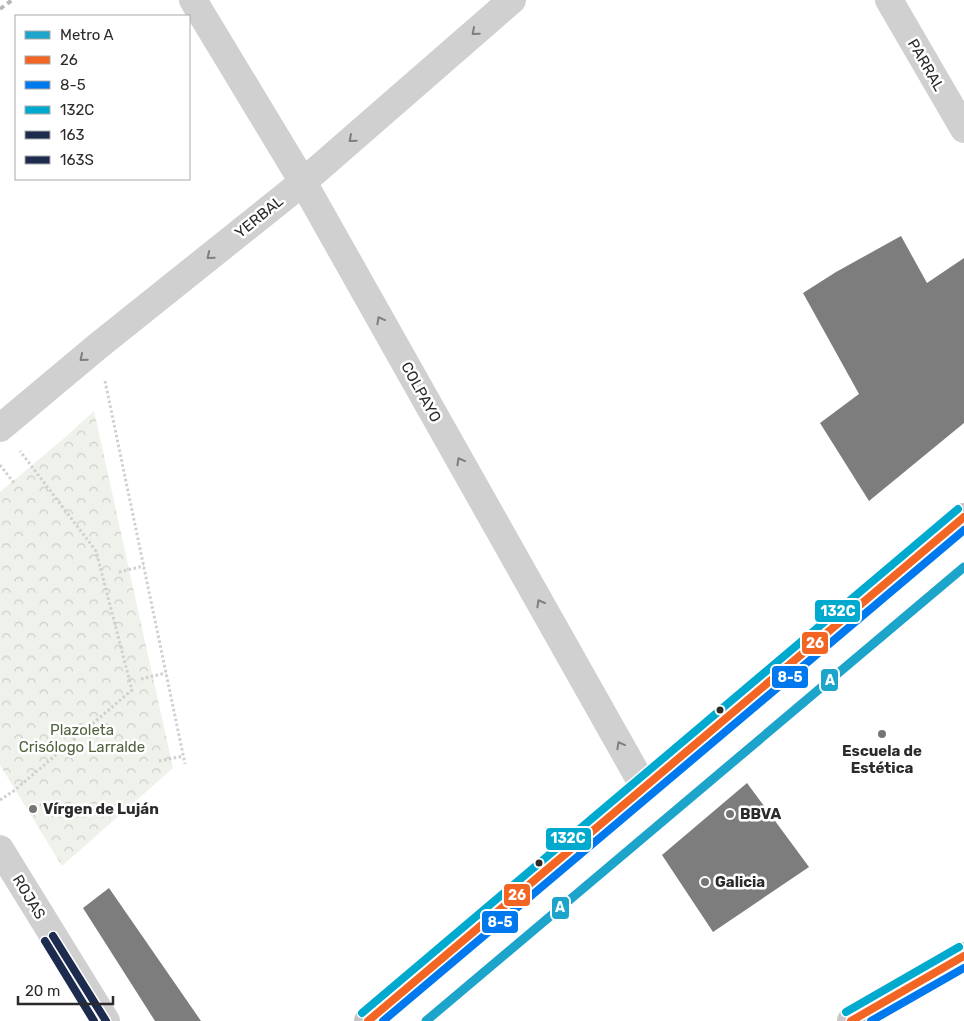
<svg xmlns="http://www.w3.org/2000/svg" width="964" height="1021" font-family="Rubik,sans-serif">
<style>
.park{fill:url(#park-crowns)}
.building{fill:#7d7d7d}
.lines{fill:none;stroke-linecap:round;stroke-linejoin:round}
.path{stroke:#d0d0d0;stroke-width:3;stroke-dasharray:2.5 2.5;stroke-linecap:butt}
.street{stroke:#d0d0d0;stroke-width:28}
.secondary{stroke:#c9c9c9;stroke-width:28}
.primary{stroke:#c4c4c4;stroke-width:28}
.rail{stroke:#b8b8b8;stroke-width:4;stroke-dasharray:5 4;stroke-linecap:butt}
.bus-1-casing{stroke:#fff;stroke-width:11}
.bus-2-casing{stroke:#fff;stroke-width:11}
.bus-3-casing{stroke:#fff;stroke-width:11}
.bus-4-casing{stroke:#fff;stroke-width:11}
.bus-5-casing{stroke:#fff;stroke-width:11}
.bus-1{stroke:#f26522;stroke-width:8}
.bus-2{stroke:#0079ef;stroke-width:8}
.bus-3{stroke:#00a9ce;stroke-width:8}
.bus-4{stroke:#1d2b4f;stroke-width:8}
.bus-5{stroke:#1d2b4f;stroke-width:8}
.metro-1-casing{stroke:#fff;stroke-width:12}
.metro-1{stroke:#1ca4cb;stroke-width:9}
.oneway{stroke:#7e7e7e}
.bus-dot{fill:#2b2b2b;stroke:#fff;stroke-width:2}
.poi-dot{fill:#757575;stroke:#fff;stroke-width:2}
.labels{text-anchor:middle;stroke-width:5;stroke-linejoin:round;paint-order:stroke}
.street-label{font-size:15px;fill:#2b2b2b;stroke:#fff}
.park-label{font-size:15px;fill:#50623e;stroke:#fff}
.poi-label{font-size:15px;font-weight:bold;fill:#2b2b2b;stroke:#fff;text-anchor:start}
.line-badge{stroke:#fff;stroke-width:2}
.badge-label{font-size:14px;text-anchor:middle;font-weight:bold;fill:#fff}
</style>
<defs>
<pattern id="park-crowns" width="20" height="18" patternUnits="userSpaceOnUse" patternTransform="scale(1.25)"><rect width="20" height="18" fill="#eff2eb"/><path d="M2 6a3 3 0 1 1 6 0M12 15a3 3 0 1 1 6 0" fill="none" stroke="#cdd0ca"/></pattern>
</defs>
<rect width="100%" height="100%" fill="#fff"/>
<path class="park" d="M94,411L173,768L62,866L0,765V492L62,440Z"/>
<path class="building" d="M901,236L927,283L964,258V423L869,501L820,423L859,394L803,293L836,272Z
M747,783L809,867L713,932L662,855Z
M109,888L201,1021H155L83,908Z"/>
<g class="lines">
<path class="path" d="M105,381L185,764
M0,465L14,483
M119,572L144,566
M141,679L166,673
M159,761L183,756
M0,800L15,790L132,690L96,551L20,451"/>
<path class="street" d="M193,0L303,182L644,787
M889,0L964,129
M0,428L98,346L303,182L512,0
M0,849L106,1021"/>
<path class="secondary" d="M851,1021L964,956"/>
<path class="primary" d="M368,1021L964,517"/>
<path class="rail" d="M0,9L12,0"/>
<defs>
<path id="bus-1" d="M368,1021L964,517
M851,1021L964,956"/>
<path id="bus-2" d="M383,1021L964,530
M871,1021L964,968"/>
<path id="bus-3" d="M846,1012L959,947
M362,1013L958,509"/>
<path id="bus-4" d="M53,936L106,1021"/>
<path id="bus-5" d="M45,941L94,1021"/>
</defs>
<use href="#bus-1" class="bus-1-casing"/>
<use href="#bus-2" class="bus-2-casing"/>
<use href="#bus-3" class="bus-3-casing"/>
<use href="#bus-4" class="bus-4-casing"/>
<use href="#bus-5" class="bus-5-casing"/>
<use href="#bus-1" class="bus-1"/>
<use href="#bus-2" class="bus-2"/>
<use href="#bus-3" class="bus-3"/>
<use href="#bus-4" class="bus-4"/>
<use href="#bus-5" class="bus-5"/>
<defs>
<path id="metro-1" d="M426,1021L964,567"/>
</defs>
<use href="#metro-1" class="metro-1-casing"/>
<use href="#metro-1" class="metro-1"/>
</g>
<defs><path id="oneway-chevron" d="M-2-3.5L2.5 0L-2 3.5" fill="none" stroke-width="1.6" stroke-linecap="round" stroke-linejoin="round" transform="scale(1.25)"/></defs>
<g class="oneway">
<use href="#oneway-chevron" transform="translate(475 32) rotate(139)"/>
<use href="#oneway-chevron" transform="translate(352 139) rotate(139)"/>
<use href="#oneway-chevron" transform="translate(210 256) rotate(141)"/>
<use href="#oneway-chevron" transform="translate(380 320) rotate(-119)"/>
<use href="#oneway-chevron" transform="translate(83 358) rotate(140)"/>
<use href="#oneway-chevron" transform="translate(460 461) rotate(-119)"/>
<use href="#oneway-chevron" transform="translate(540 603) rotate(-119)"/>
<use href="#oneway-chevron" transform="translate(620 745) rotate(-119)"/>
</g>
<g class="bus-dot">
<circle cx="720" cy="710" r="4.5"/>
<circle cx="539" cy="863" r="4.5"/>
</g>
<g class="poi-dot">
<circle cx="882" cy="734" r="5"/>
<circle cx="33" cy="809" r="5"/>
<circle cx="730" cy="814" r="5"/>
<circle cx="705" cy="882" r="5"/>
</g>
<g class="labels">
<g class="street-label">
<text transform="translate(926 65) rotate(60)" y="5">PARRAL</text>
<text transform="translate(259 217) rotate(-39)" y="5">YERBAL</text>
<text transform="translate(421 392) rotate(61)" y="5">COLPAYO</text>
<text transform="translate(29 897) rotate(59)" y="5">ROJAS</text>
</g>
<g class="park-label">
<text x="82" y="735">Plazoleta<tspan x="82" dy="17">Crisólogo Larralde</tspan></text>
</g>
<g class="poi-label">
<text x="882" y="756" text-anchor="middle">Escuela de<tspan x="882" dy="17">Estética</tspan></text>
<text x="43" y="814">Vírgen de Luján</text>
<text x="740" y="819">BBVA</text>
<text x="715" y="887">Galicia</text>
</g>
</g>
<g class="line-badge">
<rect x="814" y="599" width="47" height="24" rx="5" fill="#00a9ce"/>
<rect x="801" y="631" width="28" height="24" rx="5" fill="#f26522"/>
<rect x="771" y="665" width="38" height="24" rx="5" fill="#0079ef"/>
<rect x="820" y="668" width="19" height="24" rx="5" fill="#1ca4cb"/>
<rect x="545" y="827" width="47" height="24" rx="5" fill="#00a9ce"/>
<rect x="503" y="883" width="28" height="24" rx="5" fill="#f26522"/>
<rect x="551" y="896" width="19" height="24" rx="5" fill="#1ca4cb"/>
<rect x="481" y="910" width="38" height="24" rx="5" fill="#0079ef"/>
</g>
<g class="badge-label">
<text x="838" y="616">132C</text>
<text x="815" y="648">26</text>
<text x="790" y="682">8-5</text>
<text x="830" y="685">A</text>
<text x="568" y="843">132C</text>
<text x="517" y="900">26</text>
<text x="560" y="912">A</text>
<text x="500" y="927">8-5</text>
</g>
<rect x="15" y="15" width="175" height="165" fill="#ffffff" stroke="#aaaaaa"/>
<rect x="25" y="31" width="25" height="8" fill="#1ca4cb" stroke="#aaaaaa"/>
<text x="60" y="40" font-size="15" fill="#2b2b2b">Metro A</text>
<rect x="25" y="56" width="25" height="8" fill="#f26522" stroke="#aaaaaa"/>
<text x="60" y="65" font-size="15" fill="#2b2b2b">26</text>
<rect x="25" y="81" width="25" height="8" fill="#0079ef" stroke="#aaaaaa"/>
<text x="60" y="90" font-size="15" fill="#2b2b2b">8-5</text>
<rect x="25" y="106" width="25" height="8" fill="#00a9ce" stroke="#aaaaaa"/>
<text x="60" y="115" font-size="15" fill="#2b2b2b">132C</text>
<rect x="25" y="131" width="25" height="8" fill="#1d2b4f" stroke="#aaaaaa"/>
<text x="60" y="140" font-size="15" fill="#2b2b2b">163</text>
<rect x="25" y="156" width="25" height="8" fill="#1d2b4f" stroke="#aaaaaa"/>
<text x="60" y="165" font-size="15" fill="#2b2b2b">163S</text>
<path d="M18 996v8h95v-8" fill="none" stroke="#2b2b2b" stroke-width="2.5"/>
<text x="25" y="996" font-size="15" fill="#2b2b2b" stroke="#ffffff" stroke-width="4" paint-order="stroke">20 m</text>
</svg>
